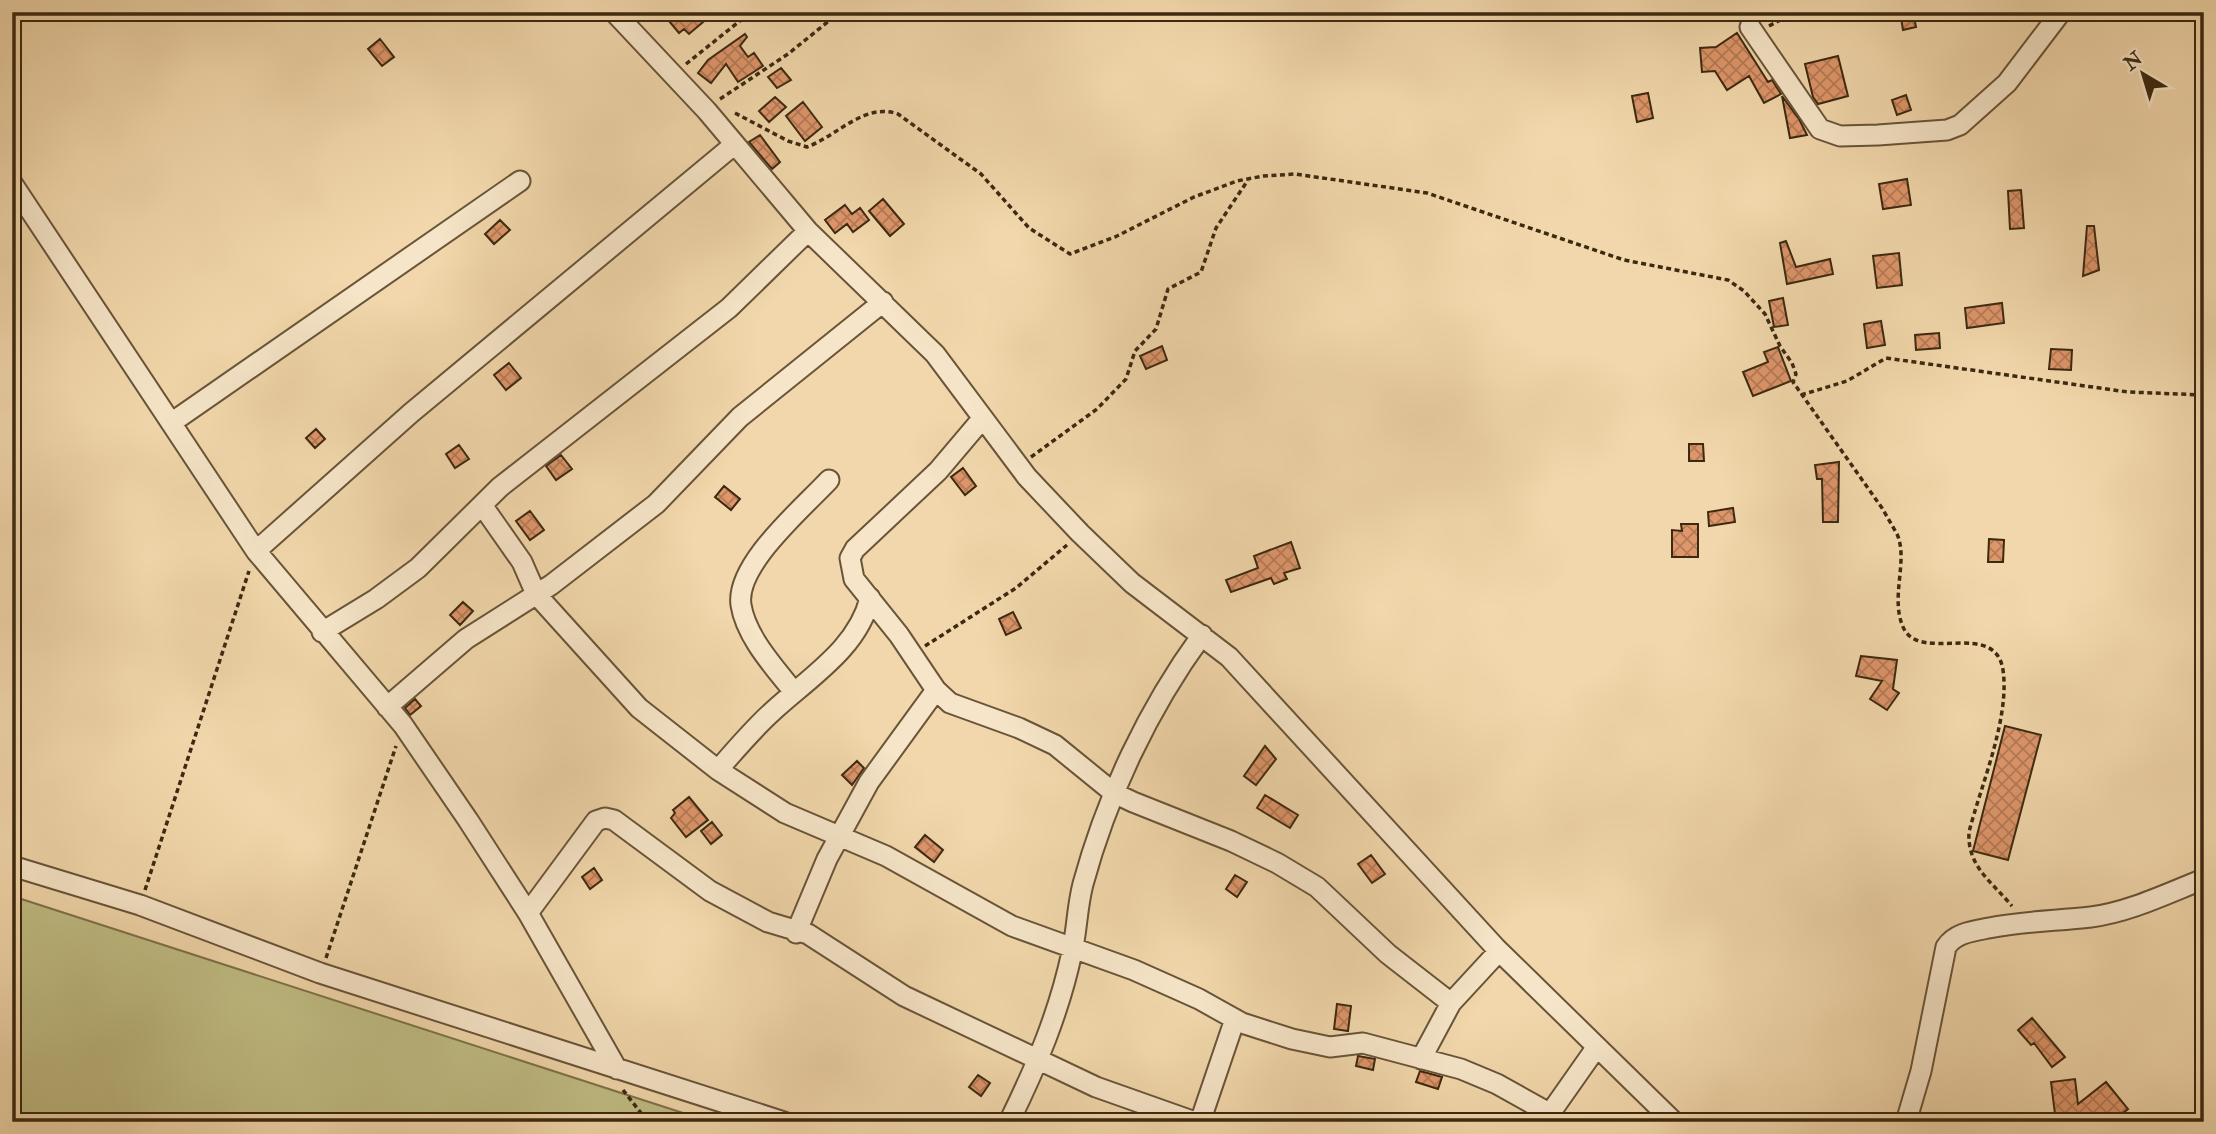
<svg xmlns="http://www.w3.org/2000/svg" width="2216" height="1134" font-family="'IM FELL Double Pica',serif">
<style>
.green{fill:#c0bd84;stroke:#7e734a;stroke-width:2}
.building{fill:url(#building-cross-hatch);stroke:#3c2911;stroke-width:2}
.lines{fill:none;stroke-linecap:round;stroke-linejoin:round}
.minor-casing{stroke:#695438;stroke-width:23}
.path{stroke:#3c2911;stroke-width:3.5;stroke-dasharray:5 3.5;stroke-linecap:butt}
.minor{stroke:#f6e5c8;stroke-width:19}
</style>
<defs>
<pattern id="building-cross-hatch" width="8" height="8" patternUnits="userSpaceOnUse" patternTransform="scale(1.75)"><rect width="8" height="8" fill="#de966a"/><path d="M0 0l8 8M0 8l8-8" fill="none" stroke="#b57a56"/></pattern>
</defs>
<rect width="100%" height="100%" fill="#f1d7ab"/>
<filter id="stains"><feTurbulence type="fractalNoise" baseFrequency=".00286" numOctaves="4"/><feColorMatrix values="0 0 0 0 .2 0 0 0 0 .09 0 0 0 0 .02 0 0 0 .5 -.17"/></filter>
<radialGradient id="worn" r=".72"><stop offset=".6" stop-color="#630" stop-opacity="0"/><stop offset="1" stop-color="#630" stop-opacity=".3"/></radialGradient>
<path class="green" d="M12,896L711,1122H12Z"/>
<path class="building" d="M678,12H695L703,22L689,34L684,29L679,33L669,21Z
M1900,12H1913L1916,27L1903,30Z
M1737,33L1768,82L1772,80L1781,94L1764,103L1749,76L1727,90L1715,71L1702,72L1700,48L1716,47Z
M745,34L747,37L740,46L748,57L754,53L763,66L738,82L726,64L711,83L698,73L708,60Z
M380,39L394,57L382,66L368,49Z
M1838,56L1848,96L1818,104L1813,97L1805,64Z
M781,68L791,80L777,88L768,77Z
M1648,93L1653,118L1637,122L1632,96Z
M1906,95L1911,110L1897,115L1892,100Z
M1782,96L1799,119L1807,135L1790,138Z
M775,97L786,107L769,122L759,111Z
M803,102L822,127L805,141L786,116Z
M760,135L780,162L772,169L749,142Z
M1907,179L1911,205L1883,209L1879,184Z
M2021,190L2024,228L2010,229L2008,191Z
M883,199L904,224L890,236L869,211Z
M845,205L852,214L860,208L869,220L853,232L847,224L835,233L825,220Z
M500,220L510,230L494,244L485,234Z
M2087,226H2094L2099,270L2083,276Z
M1786,241L1796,267L1830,259L1833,274L1787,284L1780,243Z
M1899,253L1902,285L1877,288L1873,256Z
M1783,298L1788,325L1774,327L1769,301Z
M2002,303L2004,323L1967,328L1965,308Z
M1881,321L1885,345L1867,348L1864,324Z
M1939,333L1940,348L1916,350L1915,335Z
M1162,346L1167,360L1146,369L1140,356Z
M1778,347L1791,381L1753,396L1743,372L1768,362L1764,352Z
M2051,349L2072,350L2071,370L2049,369Z
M509,363L521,378L506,390L494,375Z
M316,429L325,439L315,448L306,438Z
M1689,444H1703L1704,461H1689Z
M459,445L469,459L455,468L446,454Z
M561,455L572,469L556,480L546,466Z
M1839,462L1838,522H1823L1822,479H1817L1815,465Z
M963,468L976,486L965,495L951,477Z
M724,486L740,499L731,510L715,497Z
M1733,508L1735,522L1709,526L1708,512Z
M530,511L544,530L530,540L516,521Z
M1681,524H1698V557H1672V530L1682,531Z
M1989,539L2004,540L2003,562H1988Z
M1291,542L1300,568L1284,573L1287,579L1274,584L1271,578L1231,592L1226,580L1258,568L1254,556Z
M463,602L473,611L460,625L450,615Z
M1013,612L1021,628L1006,635L999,619Z
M1861,656L1897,660L1893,689L1899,693L1887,710L1870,699L1882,681L1856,676Z
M415,699L421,706L410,715L405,708Z
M2005,726L2041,735L2008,860L1973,851Z
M1265,746L1276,759L1256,785L1244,776Z
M857,761L864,768L852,785L842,775Z
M1265,795L1298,815L1290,828L1257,808Z
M689,797L708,820L686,837L671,818L675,813L673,810Z
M712,822L722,835L711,844L701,831Z
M925,835L943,850L934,862L915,847Z
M1371,855L1385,874L1372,883L1358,864Z
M594,868L602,880L590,889L582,877Z
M1235,875L1247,882L1237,897L1226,889Z
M1337,1004L1351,1006L1348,1031L1334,1029Z
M2032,1018L2065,1057L2052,1067L2034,1043L2031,1045L2018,1030Z
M1358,1056L1375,1059L1373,1070L1356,1066Z
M1420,1071L1442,1077L1438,1089L1416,1082Z
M978,1075L990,1083L981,1096L969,1087Z
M2075,1079L2078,1104L2106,1082L2128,1109L2112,1122H2056L2051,1082Z"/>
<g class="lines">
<defs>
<path id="minor" d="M614,12L707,111L808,231L935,354L1027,477L1080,533L1132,583L1229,657L1496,948L1674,1122
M1750,27L1820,129L1840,136L1878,135L1947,130L1960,125L2007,83L2061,12
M12,183L256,551L403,725L468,820L528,913L617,1069
M982,419L938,471L855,549L850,558L854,579L899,635L936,690L950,703L1019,728L1055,745L1114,793L1133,802L1231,841L1277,863L1317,887L1388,954L1451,1003
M171,423L520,181
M482,505L522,562L536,594L639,708L718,770L785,813L886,856L1012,926L1134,970L1199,999L1242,1023L1292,1039L1330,1047L1363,1043L1461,1069L1497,1084L1549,1113
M256,551L411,413L735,144
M322,632L376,599L418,568L500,487L729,308L808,231
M794,692C775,668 746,637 741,605C735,565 803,508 829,480
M387,707L466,639L551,585L656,504L740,417L883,302
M718,770C736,749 753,729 773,711C810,677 858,648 870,598
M12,866L140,905L320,973L784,1122
M528,913L596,821L605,818L614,820L710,891L768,922L808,934L904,996L1096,1087L1195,1122
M796,933L827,859L869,782L936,690
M1421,1059L1451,1003L1499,951
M1009,1122C1036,1067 1059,1013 1072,952C1077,930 1077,907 1083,884C1107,796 1148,709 1202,635
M1200,1122L1235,1019
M1544,1122L1596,1048
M1906,1122L1921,1071L1946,947C1955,933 1973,931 1989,928C2023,921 2056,921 2091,917C2130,912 2168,893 2204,879"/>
</defs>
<use href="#minor" class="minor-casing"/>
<path class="path" d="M1583,12L1590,17
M1769,26L1795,12
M686,64L751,12
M720,99L788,54L840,12
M735,113L788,141L807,147C837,136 865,102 898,114L981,174L1029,228L1070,254L1115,237L1194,197L1237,181L1263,176L1295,174L1427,193L1624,260L1728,280L1744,291L1765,314L1780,346L1792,363L1796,374L1793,382L1882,508L1897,534C1909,561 1889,599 1904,629C1922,663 1995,619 2003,670C2010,718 1981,785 1969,832C1967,866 1991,881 2012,906
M1801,395L1847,381L1886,358L2128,392L2204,395
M1031,457L1097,409L1126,379L1135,351L1156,329L1168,289L1201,272L1216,228L1248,180
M925,646L1016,588L1067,545
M145,890L249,571
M326,958L396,746
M623,1090L648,1122"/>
<use href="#minor" class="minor"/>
</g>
<rect width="2216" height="1134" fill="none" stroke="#f1d7ab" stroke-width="42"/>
<rect x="14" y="14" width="2188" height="1106" fill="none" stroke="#3c2911" stroke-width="3.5"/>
<rect x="21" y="21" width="2174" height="1092" fill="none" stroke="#3c2911" stroke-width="2"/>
<g transform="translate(2143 74) rotate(322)" stroke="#f6e5c8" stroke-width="5" paint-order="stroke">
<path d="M0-5L12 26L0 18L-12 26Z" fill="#3c2911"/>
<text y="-10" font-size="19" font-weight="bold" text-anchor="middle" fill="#3c2911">N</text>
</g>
<rect width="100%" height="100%" filter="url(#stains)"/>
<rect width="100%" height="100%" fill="url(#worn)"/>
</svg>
